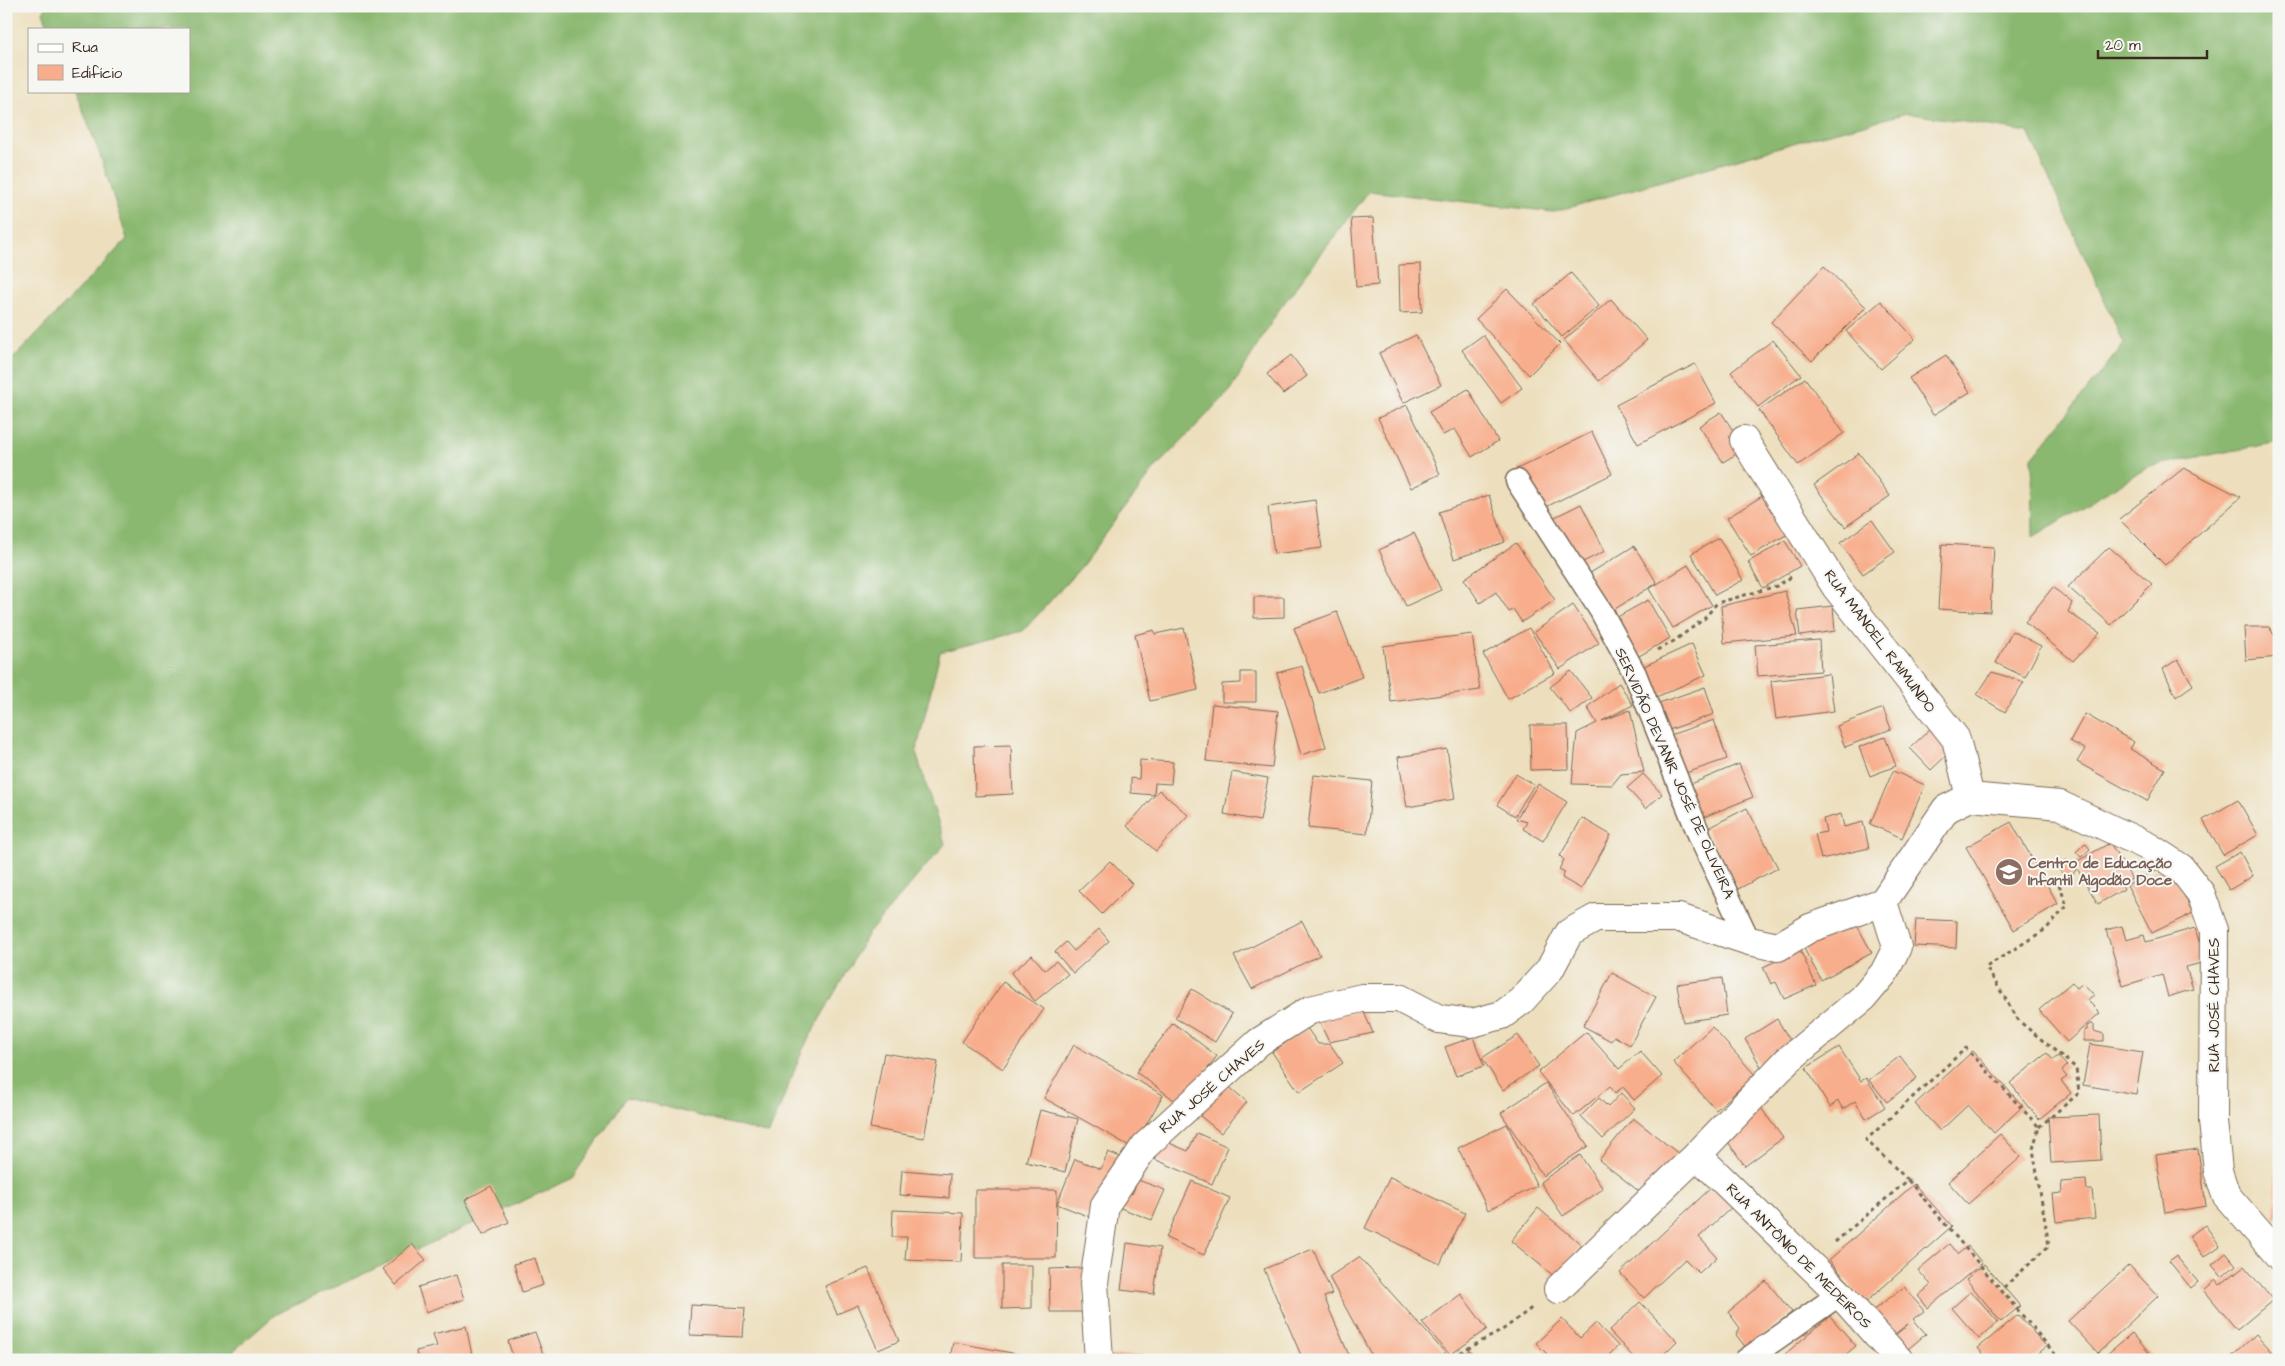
<svg xmlns="http://www.w3.org/2000/svg" width="2285" height="1366" font-family="'Architects Daughter',sans-serif">
<style>
.forest{fill:#8ab870;stroke:#627147}
.building{fill:#f8ae8c}
.lines{fill:none;stroke-linecap:round;stroke-linejoin:round}
.lane-casing{stroke:#796956;stroke-width:25}
.street-casing{stroke:#796956;stroke-width:30}
.path{stroke:#796956;stroke-width:3;stroke-dasharray:4 4;stroke-linecap:butt}
.lane{stroke:#fff;stroke-width:22}
.street{stroke:#fff;stroke-width:28}
.labels{text-anchor:middle;stroke-width:4;stroke-linejoin:round;paint-order:stroke}
.street-label{font-size:15px;fill:#3b2a1e;stroke:#f6f6f2}
.education-label{font-size:15px;font-weight:bold;fill:#785e54;stroke:#f6f6f2;text-anchor:start}
</style>
<rect width="100%" height="100%" fill="#f6f6f2"/>
<filter id="ink" filterUnits="userSpaceOnUse"><feTurbulence type="fractalNoise" baseFrequency=".02" numOctaves="2"/><feDisplacementMap in="SourceGraphic" scale="10" xChannelSelector="R" yChannelSelector="G"/><feConvolveMatrix kernelMatrix="1 2 1 2 8 2 1 2 1" color-interpolation-filters="sRGB"/></filter>
<filter id="wash" filterUnits="userSpaceOnUse"><feTurbulence type="fractalNoise" baseFrequency=".0096" numOctaves="4" result="noise"/><feDisplacementMap in="SourceGraphic" scale="20" xChannelSelector="R" yChannelSelector="G"/><feGaussianBlur stdDeviation="1.12" result="paint"/><feColorMatrix in="noise" values="0 0 0 0 0 0 0 0 0 0 0 0 0 0 0 0 0 1.4 0 .05"/><feComposite in="paint" operator="in"/></filter>
<g filter="url(#wash)">
<rect width="100%" height="100%" fill="#eddfbd"/>
<path class="forest" d="M47,6H2279V442L2150,466L2033,537L2032,458L2124,344L2028,132L1907,113L1814,137L1554,212L1369,191L1278,311L1230,391L1155,468L1082,566L1023,631L940,652L916,753L945,844L867,935L803,1049L769,1134L627,1097L573,1178L276,1314L223,1360H6V366L127,239L99,152L75,91H189V29H49L43,12Z"/>
<g id="blocks">
<path class="building" d="M1373,218L1378,285L1356,287L1351,219Z
M1421,264L1422,312L1400,313L1399,265Z
M1824,266L1866,307L1812,361L1771,322Z
M1571,273L1599,306L1562,337L1534,304Z
M1507,289L1560,344L1529,375L1476,319Z
M1611,299L1647,340L1599,381L1564,340Z
M1881,301L1915,339L1881,369L1846,331Z
M1416,335L1441,385L1403,403L1379,353Z
M1483,335L1522,388L1501,403L1462,350Z
M1773,340L1801,375L1758,407L1731,372Z
M1291,355L1307,376L1283,394L1267,374Z
M1946,355L1970,392L1933,415L1909,378Z
M1695,364L1716,403L1638,444L1616,405Z
M1805,378L1844,433L1798,465L1759,410Z
M1468,389L1498,441L1472,457L1455,429L1443,435L1429,412Z
M1407,405L1440,474L1411,488L1378,418Z
M1721,412L1745,449L1723,462L1699,426Z
M1592,432L1612,474L1538,511L1517,469Z
M1859,453L1890,496L1845,527L1814,485Z
M2184,468L2241,497L2165,565L2119,519Z
M1767,493L1791,532L1751,556L1727,518Z
M1489,495L1505,542L1454,559L1439,512Z
M1315,500L1322,548L1274,554L1268,507Z
M1581,504L1605,551L1577,565L1553,518Z
M1872,520L1895,552L1863,574L1840,543Z
M1414,533L1441,590L1406,606L1379,550Z
M1719,538L1743,580L1715,595L1691,554Z
M1785,541L1800,566L1763,588L1748,562Z
M1516,543L1555,600L1522,622L1513,609L1509,612L1496,592L1480,603L1464,579Z
M1942,544L1994,547L1990,612L1938,609Z
M1634,546L1657,583L1610,612L1587,575Z
M2109,547L2152,584L2111,625L2068,587Z
M1688,565L1712,605L1673,628L1649,589Z
M2053,587L2072,603L2068,612L2100,633L2073,661L2025,622Z
M1785,591L1797,636L1724,643L1721,606Z
M1254,597H1284V617L1254,618Z
M1648,600L1670,638L1634,659L1612,620Z
M1573,605L1599,643L1560,669L1534,632Z
M1833,606L1835,631L1800,636L1797,610Z
M1337,612L1362,677L1319,693L1294,628Z
M2244,627H2269L2279,643V657L2246,660Z
M1184,628L1198,690L1150,701L1135,635L1154,630L1155,634Z
M1529,628L1555,673L1508,699L1483,654Z
M2012,631L2041,646L2025,677L1996,663Z
M1472,634L1480,690L1391,702L1383,646Z
M1819,640L1821,671L1758,676L1755,645Z
M1692,644L1706,675L1654,698L1640,668Z
M2178,659L2193,685L2176,697L2163,669Z
M1302,666L1326,747L1301,755L1277,673Z
M1571,671L1592,698L1571,714L1550,687Z
M1241,672H1256V702H1222V684L1241,683Z
M1992,672L2024,682L2005,712L1977,695Z
M1829,674L1834,711L1776,719L1771,681Z
M1619,683L1633,705L1602,721L1630,710L1644,772L1621,774L1612,785L1572,784L1577,733L1597,723L1587,707Z
M1705,687L1714,714L1666,731L1656,704Z
M1212,704L1278,711L1272,768L1206,761Z
M1883,708L1891,729L1845,747L1837,726Z
M2085,714L2134,742L2130,749L2165,769L2147,801L2077,762L2085,749L2070,741Z
M1714,720L1727,759L1680,775L1667,736Z
M1530,725H1568L1569,769L1531,770Z
M1931,728L1952,750L1931,770L1910,748Z
M1885,737L1896,766L1870,776L1859,747Z
M1011,745L1013,794L975,796L974,746Z
M1447,749L1455,799L1407,807L1398,757Z
M1140,760L1173,762L1171,784L1155,783L1154,795L1131,793V778L1139,779Z
M1739,764L1753,797L1699,819L1686,786Z
M1893,771L1925,785L1902,838L1870,824Z
M1232,772L1268,778L1260,821L1224,814Z
M1516,774L1534,785L1515,816L1497,805Z
M1643,774L1662,794L1646,809L1627,788Z
M1314,775L1372,781L1367,834L1308,828Z
M1538,784L1567,802L1543,841L1523,829L1527,822L1516,819Z
M1159,790L1188,815L1156,851L1127,826Z
M2238,800L2258,835L2223,855L2203,820Z
M1747,808L1778,868L1738,889L1706,829Z
M1841,814L1844,827L1863,822L1869,848L1821,859L1815,834L1826,832L1823,819Z
M1582,818L1611,835L1581,889L1562,878L1565,872L1559,869L1564,860L1560,856Z
M2011,822L2058,904L2014,930L1966,847Z
M2085,843L2090,849L2081,857L2076,852Z
M2110,843L2132,879L2122,885L2124,889L2098,904L2074,863Z
M2240,852L2253,876L2229,890L2215,866Z
M2066,860L2076,870L2068,879L2057,868Z
M1110,861L1132,884L1102,914L1079,891Z
M2168,864L2193,913L2152,933L2127,885Z
M1853,918L1872,953L1821,980L1802,945Z
M1916,919L1957,921L1956,948L1914,946Z
M1302,921L1320,955L1252,989L1234,956Z
M2122,926L2126,940L2144,935L2146,942L2195,928L2205,962L2186,967L2193,989L2168,997L2162,974L2123,986L2106,930Z
M1099,929L1109,941L1073,973L1055,952L1066,942L1074,951Z
M1800,950L1816,985L1784,999L1776,982L1771,984L1763,967Z
M1032,955L1045,970L1056,961L1068,974L1035,1001L1011,973Z
M1612,973L1656,997L1630,1045L1614,1036L1611,1041L1583,1026Z
M1722,978L1727,1015L1683,1022L1677,984Z
M1003,982L1044,1009L1003,1069L962,1042Z
M2072,982L2077,988L2083,983L2094,995L2087,1000L2100,1013L2067,1042L2039,1010Z
M1192,989L1232,1014L1215,1042L1175,1018Z
M1363,1010L1373,1033L1329,1042L1318,1019Z
M1777,1019L1796,1050L1763,1070L1745,1039Z
M1173,1023L1217,1056L1181,1105L1136,1072Z
M2091,1024H2094V1031L2104,1034V1041H2084V1030H2087V1026Z
M1712,1027L1755,1075L1716,1110L1673,1062Z
M1307,1028L1318,1044H1330L1343,1063L1299,1092L1272,1052Z
M1586,1032L1619,1069L1640,1051L1662,1076L1634,1100L1623,1087L1615,1093L1610,1086L1574,1116L1538,1072Z
M1518,1035L1539,1066L1503,1090L1482,1058Z
M1473,1037L1484,1066L1456,1076L1445,1047Z
M2090,1044L2143,1052L2136,1094L2083,1085Z
M1074,1045L1163,1095L1133,1148L1044,1098Z
M1839,1047L1861,1081L1866,1078L1885,1107L1866,1119L1855,1101L1843,1109L1838,1101L1830,1107L1806,1068Z
M1973,1051L2023,1106L1994,1133L1968,1105L1940,1131L1915,1104Z
M884,1053L938,1062L924,1138L870,1128Z
M2047,1053L2053,1060L2058,1056L2067,1066L2062,1071L2067,1077L2061,1081L2071,1093L2039,1119L2010,1083Z
M1900,1056L1917,1078L1887,1102L1869,1080Z
M1546,1083L1588,1146L1543,1176L1501,1113Z
M1226,1084L1247,1102L1221,1133L1199,1115Z
M1621,1093L1635,1108L1603,1139L1581,1116L1599,1098L1608,1107Z
M1761,1108L1783,1138L1745,1166L1723,1135Z
M1040,1110L1078,1119L1065,1172L1026,1162Z
M2099,1115L2101,1160L2051,1163L2048,1117Z
M1633,1118L1679,1154L1645,1196L1599,1160Z
M1507,1124L1537,1186L1488,1210L1458,1148Z
M1197,1133L1228,1147L1212,1184L1152,1158L1167,1142L1188,1151Z
M2000,1134L2021,1157L1968,1204L1948,1182Z
M2198,1149L2206,1206L2165,1213L2156,1155Z
M1108,1152L1120,1157L1095,1219L1057,1204L1075,1159L1101,1169Z
M1580,1155L1603,1189L1563,1216L1540,1182Z
M2277,1167H2279V1218H2274Z
M902,1170L950,1174L949,1198L900,1195Z
M1390,1177L1465,1213L1440,1264L1365,1228Z
M1138,1180L1165,1190L1152,1220L1118,1207L1125,1191L1132,1194Z
M2086,1180L2087,1190H2092L2095,1218L2056,1222L2053,1194L2062,1193L2061,1182Z
M1192,1181L1230,1198L1204,1255L1166,1238Z
M1914,1184L1952,1226L1866,1302L1829,1260Z
M491,1186L509,1222L483,1235L465,1200Z
M1713,1186L1732,1207L1699,1237L1717,1257L1699,1273L1685,1259L1644,1298L1620,1273Z
M975,1190H1057L1056,1258H975Z
M1538,1208L1582,1245L1555,1277L1511,1241Z
M893,1210L963,1213L961,1262L905,1260L907,1237H892Z
M2205,1225L2220,1246L2204,1257L2189,1236Z
M1127,1243L1160,1248L1154,1294L1121,1290Z
M412,1244L426,1260L396,1285L383,1269Z
M1949,1244L1958,1254L1968,1246L1982,1263L1928,1308L1918,1296L1931,1285L1918,1270Z
M1313,1249L1332,1294L1324,1297L1351,1360H1303L1264,1269Z
M2226,1253L2236,1265L2222,1277L2212,1265Z
M2176,1256L2198,1282L2191,1288L2169,1261Z
M1359,1257L1446,1354L1434,1360H1374L1329,1277Z
M535,1258L543,1285L522,1292L514,1264Z
M1984,1264L2020,1306L2001,1322L1966,1279Z
M1002,1265H1032V1308L1002,1309Z
M2129,1265L2158,1296L2098,1353L2068,1321Z
M2244,1266L2273,1300L2237,1330L2204,1290L2216,1280L2220,1285Z
M868,1268L899,1341L878,1350L858,1305L837,1314L825,1286Z
M1083,1268L1084,1312H1050L1049,1269Z
M456,1275L464,1299L426,1312L418,1287Z
M1766,1281L1792,1312L1747,1349L1736,1335L1740,1328L1728,1312Z
M1904,1287L1924,1311L1913,1319L1926,1334L1902,1354L1890,1340L1908,1324L1892,1336L1872,1311Z
M1971,1291L1998,1322L1979,1339L1952,1308Z
M1461,1294L1487,1329L1450,1355L1422,1323Z
M1640,1302L1677,1341L1658,1360H1636L1609,1331Z
M691,1305L745,1308L743,1337L689,1335Z
M2018,1315L2046,1346L2030,1360H1988L1978,1348Z
M1830,1316L1856,1346L1839,1360H1778Z
M1562,1319L1580,1338L1596,1323L1618,1346L1604,1360H1553L1536,1343Z
M466,1326L473,1360H418L416,1351L437,1346L433,1334Z
M535,1332L544,1357L536,1360H514L508,1341Z
M2132,1333L2155,1360H2100Z
M2256,1334L2278,1358L2228,1360Z
M953,1342L1023,1355V1360H950Z
M1470,1350L1476,1360H1454Z
M1110,1355L1156,1356L1157,1360H1111Z"/>
</g>
</g>
<g filter="url(#ink)">
<use href="#blocks" fill-opacity="0" stroke="#796956" stroke-width="1"/>
<g class="lines">
<defs>
<path id="lane" d="M1517,481L1601,611L1635,674L1700,837L1749,941
M1746,1360L1840,1294"/>
<path id="street" d="M1744,440L1836,587L1956,739L1970,797
M1697,1155L1840,1294L1899,1360
M1558,1289L1697,1155L1788,1060L1863,998L1884,973L1897,947L1883,902
M1099,1360L1094,1283L1105,1205L1145,1146L1259,1042L1310,1010L1362,998H1399L1439,1019L1472,1023L1502,1015L1521,1001L1550,969L1569,933L1596,918H1679L1749,941L1778,947L1810,928L1883,902L1946,809L1970,797L2060,805L2149,847L2181,868L2201,894L2214,930L2213,1121L2218,1171L2226,1195L2279,1256"/>
</defs>
<use href="#lane" class="lane-casing"/>
<use href="#street" class="street-casing"/>
<path class="path" d="M1657,650L1674,641L1704,619L1717,603L1777,586L1791,577
M2039,1127L2079,1093L2076,1068L2019,1021L1986,967L2046,929L2067,906L2057,879
M1908,1180L1866,1140L1966,1048L2039,1127L2033,1149L2049,1246L2002,1289
M1835,1242L1908,1180L2060,1360
M1446,1360L1501,1331L1533,1307"/>
<use href="#lane" class="lane"/>
<use href="#street" class="street"/>
</g>
</g>
<defs>
<symbol id="school-disc" viewBox="-11 -11 22 22"><circle r="9.5" fill="#8d6e63" stroke="#f6f6f2"/><path d="M0-5L7-2L0 1L-7-2ZM-4 1L0 2.5L4 1V4Q0 6-4 4Z" fill="#fff"/></symbol>
</defs>
<g fill-rule="evenodd">
<use href="#school-disc" x="1993" y="856" width="32" height="32"/>
</g>
<g class="labels">
<g class="street-label">
<text transform="translate(1880 641) rotate(53)" y="5">RUA MANOEL RAIMUNDO</text>
<text transform="translate(1675 773) rotate(66)" y="5">SERVIDÃO DEVANIR JOSÉ DE OLIVEIRA</text>
<text transform="translate(2214 1005) rotate(-90)" y="5">RUA JOSÉ CHAVES</text>
<text transform="translate(1212 1086) rotate(-41)" y="5">RUA JOSÉ CHAVES</text>
<text transform="translate(1799 1256) rotate(45)" y="5">RUA ANTÔNIO DE MEDEIROS</text>
</g>
<g class="education-label">
<text x="2028" y="868">Centro de Educação<tspan x="2028" dy="17">Infantil Algodão Doce</tspan></text>
</g>
</g>
<rect width="2285" height="1366" fill="none" stroke="#f6f6f2" stroke-width="25"/>
<rect x="28" y="28" width="162" height="65" fill="#f6f6f2" stroke="#aba49d"/>
<rect x="38" y="44" width="25" height="8" fill="#ffffff" stroke="#aba49d"/>
<text x="72" y="52" font-size="15" fill="#3b2a1e">Rua</text>
<rect x="38" y="65" width="25" height="15" fill="#f8ae8c" stroke="#aba49d"/>
<text x="72" y="78" font-size="15" fill="#3b2a1e">Edifício</text>
<path d="M2098 50v8h109v-8" fill="none" stroke="#3b2a1e" stroke-width="2.5"/>
<text x="2105" y="50" font-size="15" fill="#3b2a1e" stroke="#f6f6f2" stroke-width="4" paint-order="stroke">20 m</text>
</svg>
